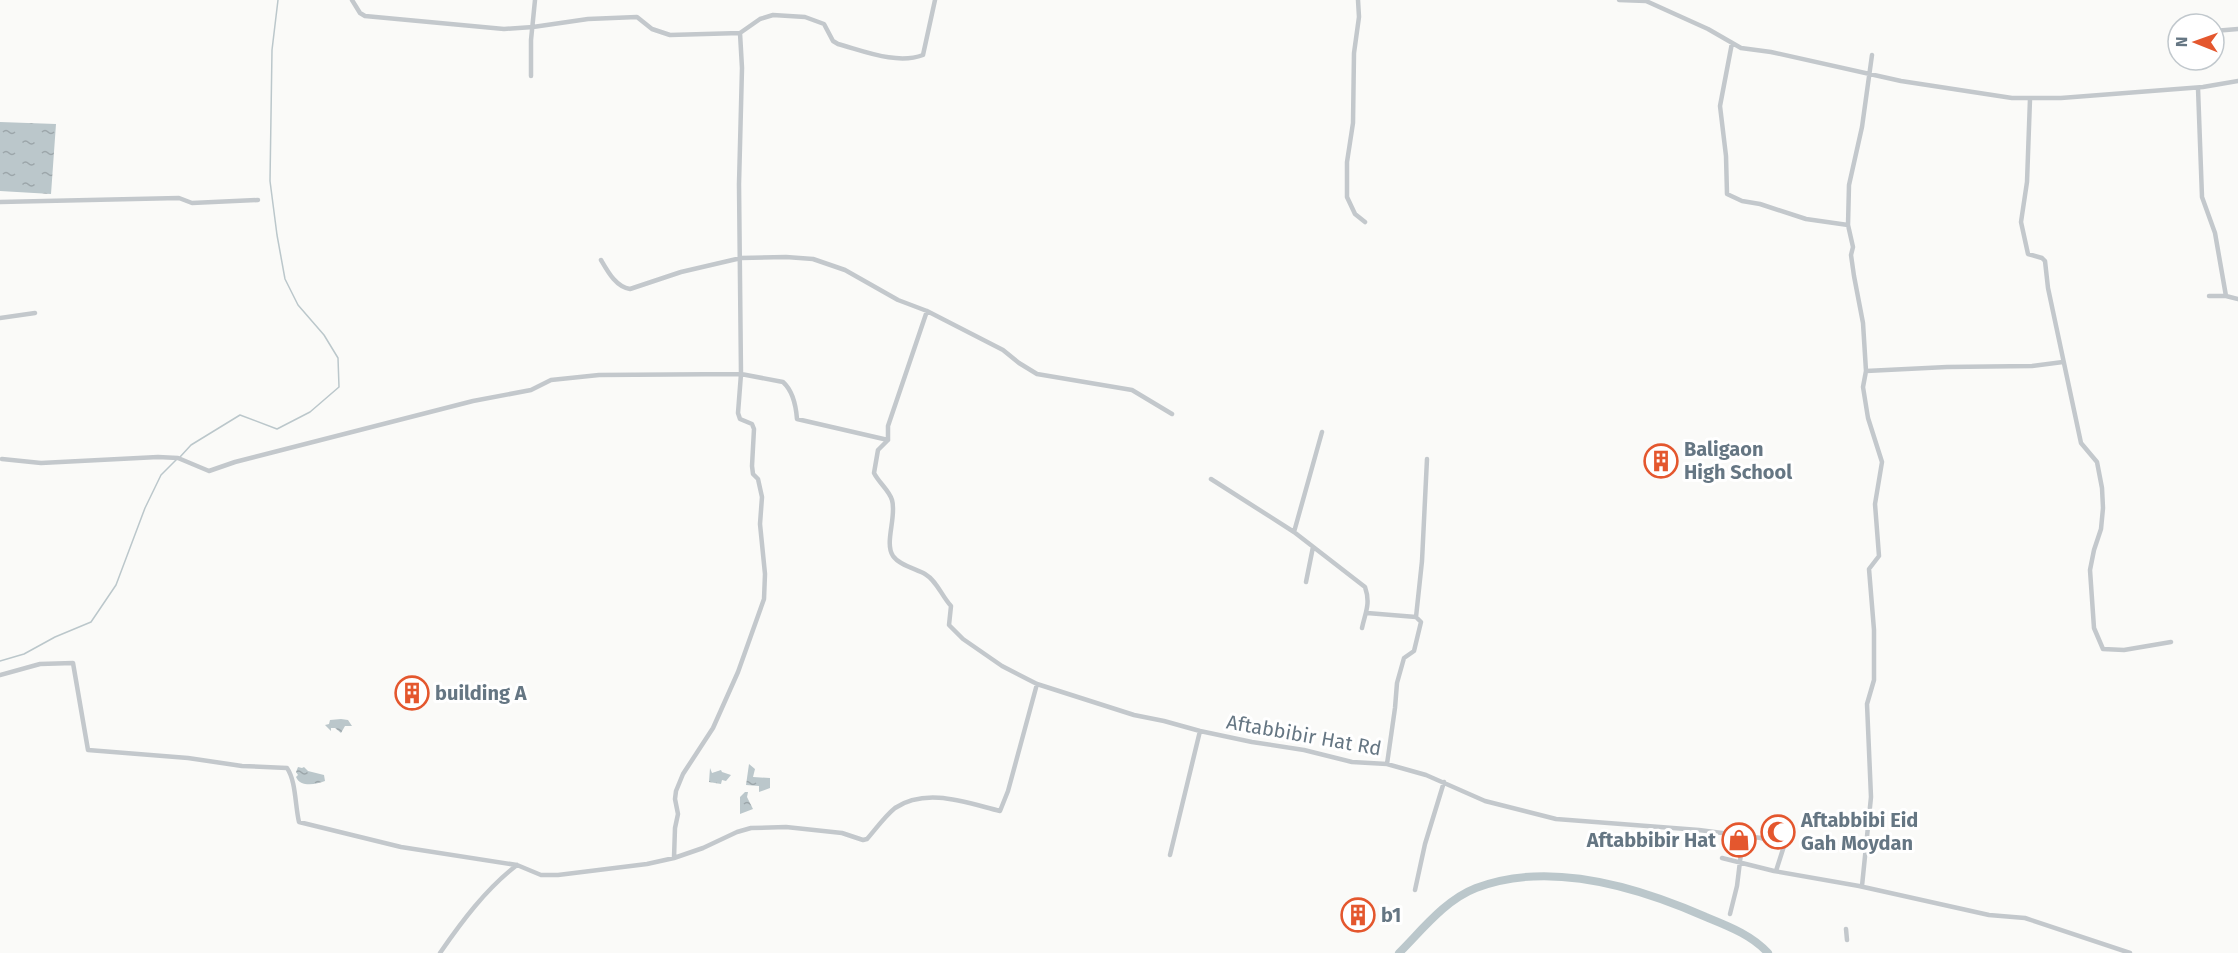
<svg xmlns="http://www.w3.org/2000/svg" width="2238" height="953" font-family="'Fira Sans',sans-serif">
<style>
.water{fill:url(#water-ripples)}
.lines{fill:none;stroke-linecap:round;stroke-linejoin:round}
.stream{stroke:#bbc7cb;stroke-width:1.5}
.river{stroke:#bbc7cb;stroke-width:8}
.street{stroke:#c3c8cc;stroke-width:4.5}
.labels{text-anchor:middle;stroke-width:6;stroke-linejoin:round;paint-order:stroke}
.poi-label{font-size:20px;font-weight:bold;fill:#657683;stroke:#fff;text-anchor:start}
.street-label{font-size:20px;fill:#657683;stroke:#fff}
</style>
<defs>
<pattern id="water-ripples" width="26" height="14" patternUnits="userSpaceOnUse" patternTransform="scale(1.5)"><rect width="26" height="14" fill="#bbc7cb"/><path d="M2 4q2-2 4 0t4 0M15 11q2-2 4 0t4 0" fill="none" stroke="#9ca6aa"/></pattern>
</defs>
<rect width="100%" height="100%" fill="#fafaf8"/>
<path class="water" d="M0,122L56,124L51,194L0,191Z
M341,719L348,720L352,726H345L341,733L335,728H331V731L325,725L329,724L330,720Z
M749,764L755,769L753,777L770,778V788L759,792V786L746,785Z
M298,767L302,768L304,767L308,771L324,775L325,781C315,785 300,787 296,777L298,775L296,772Z
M710,768L712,773L721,770L722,772L731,775L726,781L722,780L721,784L709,782Z
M745,792H748L747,797L753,809L740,814V797Z"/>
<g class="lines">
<path class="stream" d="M180,457L191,445L240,415L277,429L310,412L339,387L338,358L324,335L298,305L285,279L277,235L270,181L272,50L278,0
M0,661L24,654L55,637L91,622L116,585L145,508L161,475L176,460"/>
<path class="river" d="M1399,953C1422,930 1445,900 1476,888C1549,860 1638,887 1706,917C1728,926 1752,935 1768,953"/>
<path class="street" d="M352,0L360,13L365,16L504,29L533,27L588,19L637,17L652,29L670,35L740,33L760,19L773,15L805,17L824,24L833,41L838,44C864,51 897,65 923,55L935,0
M1358,0L1359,17L1354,53L1353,123L1347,162V197L1355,214L1365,222
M1619,0L1646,1L1708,29L1741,48L1771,52L1901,81L2012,98H2061L2203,87L2238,81
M2214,31L2238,29
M1732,43L1720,106L1726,156L1727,194L1742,201L1760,204L1806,219L1848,225
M531,76V40L535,0
M2198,88L2202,197L2215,233L2226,296L2238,299
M2030,99L2027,182L2021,222L2028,254L2042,258L2045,261L2048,288L2081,443L2097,462L2102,488L2103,508L2101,529L2094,550L2090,570L2094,628L2103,649L2124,650L2171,642
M0,202L179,198L192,203L258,200
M601,260C608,272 616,287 630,289L681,272L741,258L786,257L813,259L845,270L898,300L927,311L1003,350L1019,363L1037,374L1132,390L1172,414
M2209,296H2226
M0,318L35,313
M1866,371L1947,367L2032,366L2063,362
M888,440L878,450L874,473C879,483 889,490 892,500C897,516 884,543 893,556C899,565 916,569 925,574C937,581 941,595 951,606L949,625L963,639L1002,666L1037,684L1134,715L1164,721L1200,731L1252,742L1304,750L1352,762L1387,764L1426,775L1485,801L1556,819L1699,830L1761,838L1784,846L1776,871
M888,440V426L927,311
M2,459L41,463L158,457L178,458L209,471L235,462L473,401L531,390L551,380L599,375L741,374L783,382C793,391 796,406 797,419L888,440
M1211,479L1294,532L1365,587C1371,604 1365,613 1362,628
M1294,532L1322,432
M1306,582L1313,547
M1367,613L1416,617L1422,561L1427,459
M0,675L40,664L73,663L88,750L188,758L242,766L287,768C296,781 295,805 299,822L401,847L517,865L541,875H558L647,864L674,858L703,848L737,832L751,828L786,827L842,833L863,840L867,839C875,830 885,816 895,808C927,787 967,803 1000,811L1008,791L1037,684
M1387,764L1395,708L1397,683L1404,658L1414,651L1421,622L1416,617
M1170,855L1200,731
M674,858L675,828L678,814L675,799L676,791L683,774L713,728L738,672L764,599L765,574L760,524L762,497L758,479L753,474L752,466L754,429L752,424L740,419L738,413L741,374L739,184L742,68L740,33
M1722,858L1774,871L1859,886L1989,915L2025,918L2130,953
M1862,886L1871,797L1867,704L1874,680V630L1869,569L1879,556L1875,504L1882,462L1868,418L1863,387L1866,371L1863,323L1854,276L1851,255L1853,247L1848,225L1849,185L1862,127L1872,55
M1415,890L1425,844L1444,782
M1730,914L1737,886L1743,837
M1846,929L1847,940
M440,953C462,921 486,889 517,865"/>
</g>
<defs>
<symbol id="building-ring" viewBox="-11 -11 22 22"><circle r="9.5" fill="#fff" stroke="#e4572e" stroke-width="1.5"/><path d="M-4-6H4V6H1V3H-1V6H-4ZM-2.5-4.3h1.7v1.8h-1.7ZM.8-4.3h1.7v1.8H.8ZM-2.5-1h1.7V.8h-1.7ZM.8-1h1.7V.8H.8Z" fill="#e4572e"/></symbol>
<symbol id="mosque-ring" viewBox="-11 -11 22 22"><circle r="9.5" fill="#fff" stroke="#e4572e" stroke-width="1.5"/><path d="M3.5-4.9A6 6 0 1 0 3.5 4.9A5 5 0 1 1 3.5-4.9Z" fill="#e4572e"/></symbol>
<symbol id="shop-ring" viewBox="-11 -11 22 22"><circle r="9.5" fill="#fff" stroke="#e4572e" stroke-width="1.5"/><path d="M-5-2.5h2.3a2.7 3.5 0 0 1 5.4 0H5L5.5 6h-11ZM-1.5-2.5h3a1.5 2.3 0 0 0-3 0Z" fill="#e4572e"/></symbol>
</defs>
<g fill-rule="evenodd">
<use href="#building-ring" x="1642" y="442" width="38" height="38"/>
<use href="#building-ring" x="393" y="674" width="38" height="38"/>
<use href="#mosque-ring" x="1759" y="813" width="38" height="38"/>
<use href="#shop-ring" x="1720" y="821" width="38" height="38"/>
<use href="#building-ring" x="1339" y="896" width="38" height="38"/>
</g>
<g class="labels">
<g class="poi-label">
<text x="1684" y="456">Baligaon<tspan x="1684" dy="23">High School</tspan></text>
<text x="435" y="700">building A</text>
<text x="1801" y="827">Aftabbibi Eid<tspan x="1801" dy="23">Gah Moydan</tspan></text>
<text x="1716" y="847" text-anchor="end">Aftabbibir Hat</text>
<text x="1381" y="922">b1</text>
</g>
<g class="street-label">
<text transform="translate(1304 735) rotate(10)" y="7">Aftabbibir Hat Rd</text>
</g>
</g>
<g transform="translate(2196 42) rotate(271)"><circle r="28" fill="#ffffff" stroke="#c1c8cd" stroke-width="1.5"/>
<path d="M0-4.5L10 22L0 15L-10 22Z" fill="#e4572e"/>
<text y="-9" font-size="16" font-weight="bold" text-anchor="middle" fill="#657683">N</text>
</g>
</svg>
